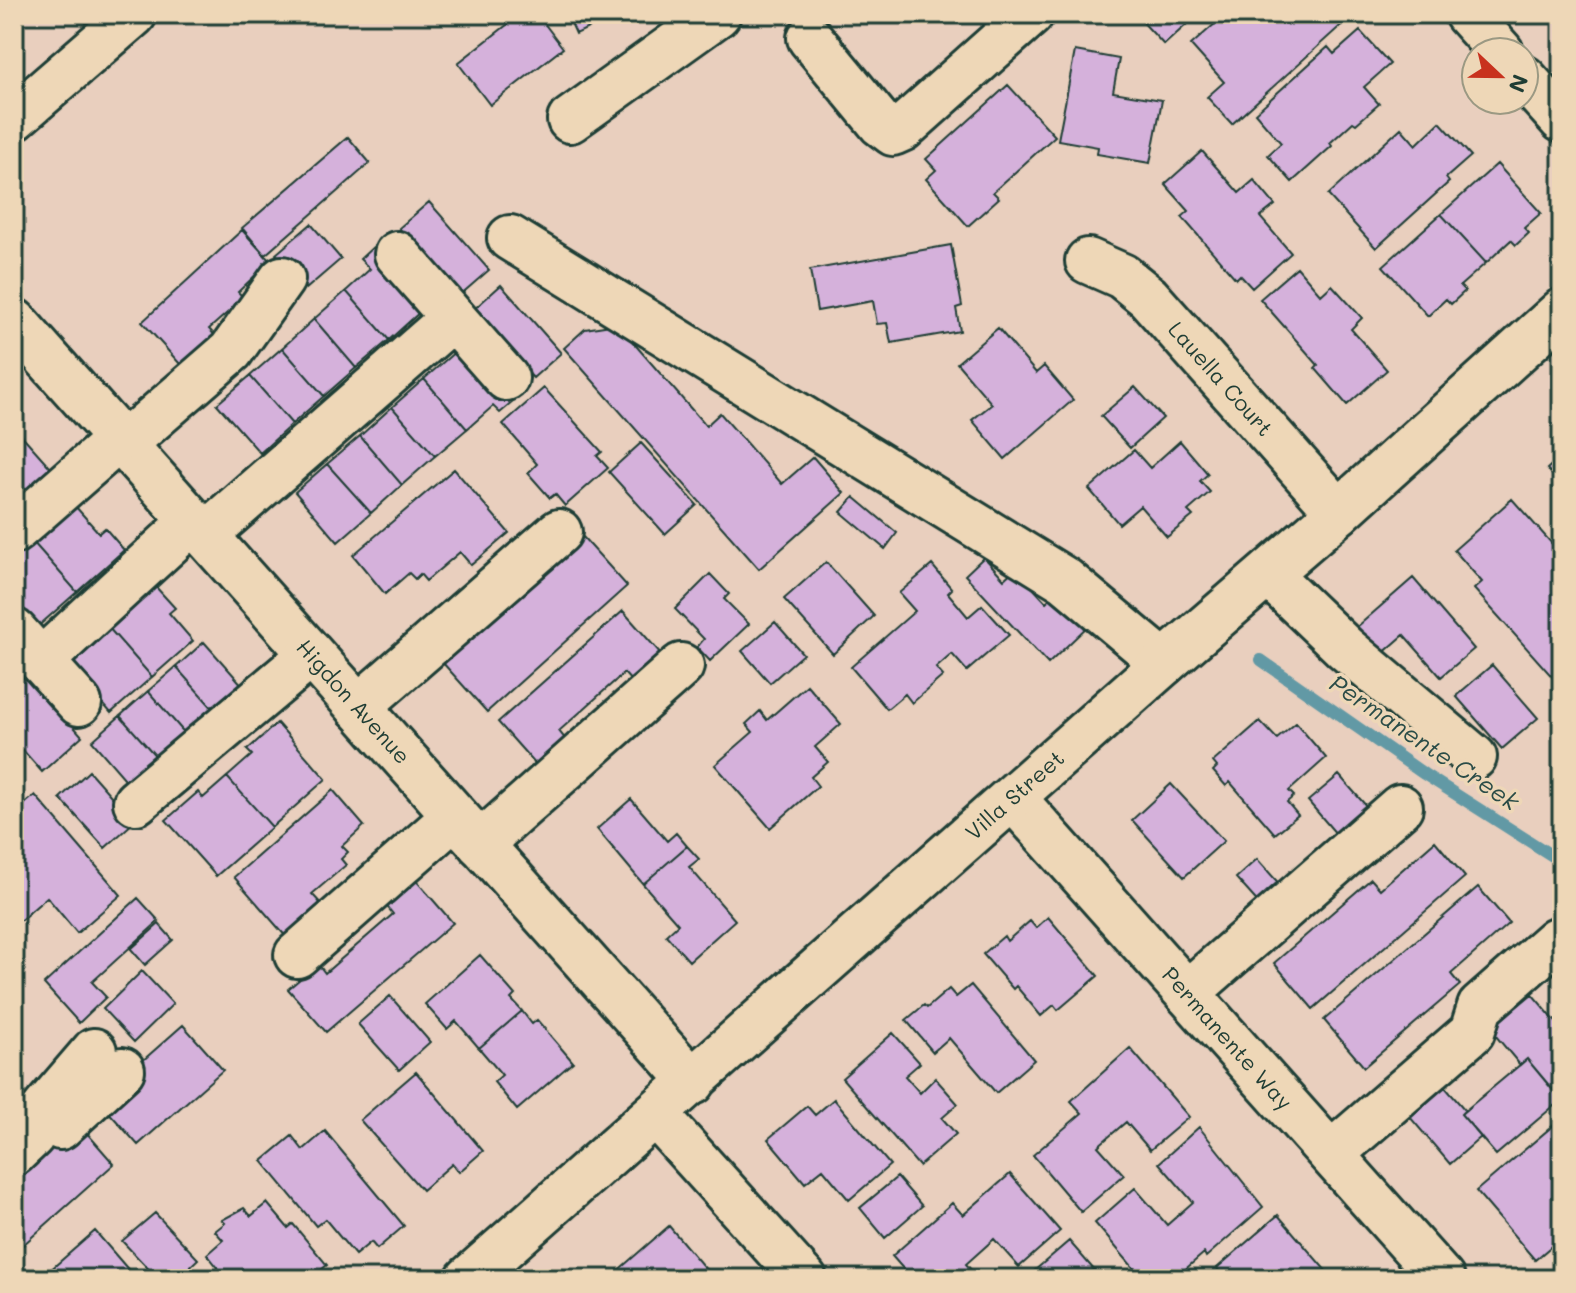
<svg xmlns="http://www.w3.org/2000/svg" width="1576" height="1293" font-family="Mali,sans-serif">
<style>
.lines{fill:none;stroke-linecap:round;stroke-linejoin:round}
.stream{stroke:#6299a5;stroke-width:12}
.building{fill:#d5b1db;stroke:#1f3d34;stroke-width:2}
.minor-casing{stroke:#1f3d34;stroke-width:50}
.minor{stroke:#eed7b7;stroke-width:44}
.labels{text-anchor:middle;stroke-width:7;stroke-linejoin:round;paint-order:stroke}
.street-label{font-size:22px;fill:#1f3d34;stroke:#eed7b7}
.water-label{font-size:24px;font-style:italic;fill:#2a4c47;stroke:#eed7b7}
</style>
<rect width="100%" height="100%" fill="#e9cfbe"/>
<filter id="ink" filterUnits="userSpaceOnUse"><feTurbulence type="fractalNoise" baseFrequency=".0125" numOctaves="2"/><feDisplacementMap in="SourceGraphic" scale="16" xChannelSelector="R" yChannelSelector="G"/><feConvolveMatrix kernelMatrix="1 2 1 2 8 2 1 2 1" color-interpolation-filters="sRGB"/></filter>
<g filter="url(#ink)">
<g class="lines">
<path class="stream" d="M1261,660L1424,774L1562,862"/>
</g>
<path class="building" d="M521,14H537L563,48L490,105L458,63Z
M567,14H617L576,34Z
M1146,14H1198L1164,45L1140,19Z
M1226,14H1342L1347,20L1232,124L1207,97L1224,82L1191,45Z
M1360,31L1390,64L1364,87L1379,104L1356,124L1353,122L1330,143L1332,146L1292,182L1268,155L1281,143L1255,113L1328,47L1334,54Z
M1075,51L1119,59L1113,92L1162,100L1150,163L1097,154L1098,147L1058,140Z
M1008,85L1055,136L993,192L999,198L968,226L926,179L936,170L926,159Z
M1440,122L1471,156L1446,178L1449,182L1376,248L1328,195L1401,128L1416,145Z
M348,137L370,163L265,255L242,228Z
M1202,151L1239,193L1254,180L1275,205L1260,217L1291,253L1252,288L1240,275L1236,279L1182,217L1189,211L1165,184Z
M1497,164L1541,213L1524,228L1529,233L1516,245L1511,240L1486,263L1441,214Z
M429,202L489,270L459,296L399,228Z
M1441,214L1486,263L1460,286L1465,291L1451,304L1446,299L1428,316L1383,266Z
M311,224L341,259L306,289L276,254Z
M242,230L270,261L238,292L244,298L209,329L223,344L190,375L142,322Z
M951,245L962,306L956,308L960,331L891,343L887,323L877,324L873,301L817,311L810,270Z
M374,246L388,262L421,311L389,340L346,291L370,269L360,259Z
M1297,267L1321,295L1332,285L1362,318L1351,329L1387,370L1347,405L1315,368L1318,365L1260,299Z
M501,285L561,353L533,378L473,310Z
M346,291L389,340L356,368L314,319Z
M314,319L356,368L324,396L282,348Z
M617,324L706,426L720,413L782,484L813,457L844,493L759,569L564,348L585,329Z
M998,328L1036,373L1044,366L1073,400L1005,459L972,420L992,404L957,363Z
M282,348L324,396L292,424L250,376Z
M457,350L513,402L500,413L493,406L467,429L424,379Z
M250,376L292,424L260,453L217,404Z
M424,379L467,429L435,456L392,407Z
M1135,387L1163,418L1130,448L1101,416Z
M544,388L602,452L597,456L608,468L565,506L555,494L550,498L528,473L537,464L503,424Z
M392,407L435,456L402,485L360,436Z
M17,430L58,476L26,492L22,487L14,494V433Z
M360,436L402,485L371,513L327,464Z
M1180,441L1208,474L1200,481L1210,492L1188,511L1193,516L1167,537L1140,506L1119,524L1089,489L1134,450L1150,468Z
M641,443L697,505L665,534L609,472Z
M1562,455V486L1547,469Z
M327,464L371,513L338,542L295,492Z
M454,469L509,533L471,565L460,552L426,581L420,574L415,579L409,573L385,594L353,555Z
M854,497L897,533L885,549L841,512Z
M1512,499L1562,555V575L1554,582L1562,591V616L1558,620L1562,625V676L1555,680L1474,589L1482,582L1454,550Z
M75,506L99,533L105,528L124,550L77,592L33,542Z
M582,536L627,586L487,712L442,662Z
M33,542L77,592L35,629L14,605V559Z
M984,557L1004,579L1015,569L1046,602L1059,590L1090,624L1048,664L965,575Z
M826,562L874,616L833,654L784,599Z
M932,565L952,589L948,593L968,617L982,605L1009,635L967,671L952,654L936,668L943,676L912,703L905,694L887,709L851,667L915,611L899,593Z
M710,574L729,594L724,599L749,624L710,661L697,647L704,639L675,609Z
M1413,578L1474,649L1441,677L1404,635L1374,661L1350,633Z
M155,586L175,608L169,613L193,641L152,677L108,627Z
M623,611L662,655L632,682L624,673L559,731L566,740L537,766L498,722Z
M775,622L803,654L770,683L742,651Z
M108,627L152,677L111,713L68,663Z
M204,642L244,687L216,712L176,667Z
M14,659L82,736L42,772L14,740Z
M1492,665L1538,718L1502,749L1456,696Z
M176,667L216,712L188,737L148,691Z
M807,685L841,724L815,747L828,762L811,777L818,786L770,828L715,765L753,732L746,724L760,711L767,720Z
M148,691L188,737L160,761L120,716Z
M120,716L160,761L131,786L92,741Z
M1260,721L1277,739L1296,723L1326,758L1289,791L1294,796L1287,802L1298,815L1275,834L1230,782L1226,786L1213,771L1217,767L1213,762Z
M277,723L326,779L272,827L227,777L252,755L247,750Z
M89,771L134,822L105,848L60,798Z
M1339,775L1368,808L1337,835L1308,801Z
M227,777L272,827L216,876L166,820L198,792L203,798Z
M1171,784L1224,841L1184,877L1132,820Z
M333,790L364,826L342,846L348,852L341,859L346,865L312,894L324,907L288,939L234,877Z
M35,795L121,895L77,933L47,897L14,926V813Z
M631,799L667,841L676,833L687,846L643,884L597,829Z
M1435,841L1465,877L1313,1009L1274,963L1371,879L1380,889Z
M687,846L699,859L689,867L735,920L689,961L666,935L678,924L643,884Z
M1257,859L1283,888L1262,907L1236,878Z
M414,878L453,923L326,1032L288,989L318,964L325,973L393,914L385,904Z
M1478,887L1509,923L1451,974L1460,985L1364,1067L1324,1020Z
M138,898L159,921L92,982L106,997L79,1023L44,984Z
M1048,917L1098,976L1058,1010L1054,1005L1041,1016L1016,986L1013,989L983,954L1004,936L1007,941L1030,921L1036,928Z
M159,924L173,940L145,965L131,949Z
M480,955L515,995L511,999L522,1011L479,1048L456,1021L447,1029L425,1004Z
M142,971L173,1004L134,1042L103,1009Z
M971,985L1034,1060L996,1093L949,1038L933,1052L906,1020L924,1005L927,1008L949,989L956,997Z
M1532,994L1562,1029V1083L1553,1090L1527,1059L1520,1065L1490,1029Z
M390,996L430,1042L399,1070L358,1024Z
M522,1011L532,1024L537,1020L573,1062L517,1110L494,1082L502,1075L479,1048Z
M183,1025L223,1070L138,1145L98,1100Z
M893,1033L920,1063L905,1076L920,1093L935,1078L958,1104L942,1118L956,1134L919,1166L842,1078Z
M1130,1048L1189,1117L1150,1150L1126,1122L1098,1146L1124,1175L1081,1212L1033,1155L1082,1113L1071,1101Z
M1527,1059L1561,1100L1496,1155L1461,1114Z
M416,1072L483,1151L459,1172L452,1164L422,1190L360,1120Z
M1445,1087L1465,1110L1461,1114L1481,1137L1450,1164L1409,1116Z
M834,1099L890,1165L849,1200L823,1169L805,1183L768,1139L807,1106L815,1115Z
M1562,1118V1200L1559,1202L1562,1206V1237L1535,1260L1476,1191Z
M79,1124L114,1164L14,1253V1182Z
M1199,1127L1263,1207L1206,1257L1204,1253L1174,1279H1143L1095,1223L1135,1188L1167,1225L1193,1202L1159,1163Z
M325,1131L404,1226L377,1249L371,1242L355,1255L325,1219L316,1226L262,1161L292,1136L303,1150Z
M1010,1174L1060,1231L1019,1267L994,1239L966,1264L979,1279H912L892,1256L952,1203L963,1215Z
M897,1177L922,1206L885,1238L860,1208Z
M267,1203L288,1228L293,1224L327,1265L310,1279H227L207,1254L223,1240L215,1231L225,1223L222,1220L244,1208L251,1216Z
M155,1213L198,1259L177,1279H158L122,1241Z
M1278,1215L1333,1279H1210L1219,1271L1217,1268Z
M669,1226L714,1279H620L615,1273Z
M95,1231L132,1274L126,1279H40Z
M1069,1241L1102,1279H1029L1027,1277Z"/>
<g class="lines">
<defs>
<g id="minor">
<path d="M1467,14L1501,52"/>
<path d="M810,38L881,124L893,133L902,129L1031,14"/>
<path d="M1524,78L1562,120"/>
<path d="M14,118L134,14"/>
<path d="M570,120L718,14"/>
<path d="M510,238L1065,580L1164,663"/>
<path d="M397,254L506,378"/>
<path id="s1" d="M1088,261L1122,276L1148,297L1339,512"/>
<path id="s2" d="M14,321L693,1082"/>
<path d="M124,444L231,351L282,279"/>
<path d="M14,531L119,439"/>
<path d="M205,535L453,318"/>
<path d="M1268,574L1345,648L1474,757"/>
<path d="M14,631L79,703"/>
<path d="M41,661L193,521"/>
<path d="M358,707L559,532"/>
<path id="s3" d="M1013,798L1442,1279"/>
<path d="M136,802L311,655"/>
<path d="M480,844L681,666"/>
<path d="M297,955L455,816"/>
<path d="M1187,993L1400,807"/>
<path d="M655,1114L804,1279"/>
<path d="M60,1127L122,1070"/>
<path d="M14,1153L32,1136L45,1108L94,1051"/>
<path d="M1331,1154L1472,1032L1480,1007L1556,940"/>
<path id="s4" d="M468,1279L1164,663L1339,512L1562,311"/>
</g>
</defs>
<use href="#minor" class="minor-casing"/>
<use href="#minor" class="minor"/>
</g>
</g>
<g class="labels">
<g class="street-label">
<text dy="8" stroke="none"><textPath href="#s1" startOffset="180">Lauella Court</textPath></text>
<text dy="8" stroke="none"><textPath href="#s2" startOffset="510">Higdon Avenue</textPath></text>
<text dy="8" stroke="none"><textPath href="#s4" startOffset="730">Villa Street</textPath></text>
<text dy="8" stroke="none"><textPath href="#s3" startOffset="322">Permanente Way</textPath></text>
</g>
<g class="water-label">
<text transform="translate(1424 743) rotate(34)" y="8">Permanente Creek</text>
</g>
</g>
<rect width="1576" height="1293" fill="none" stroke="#eed7b7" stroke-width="48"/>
<rect x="24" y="24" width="1528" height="1245" fill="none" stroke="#1f3d34" stroke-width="3" filter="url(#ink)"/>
<g transform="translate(1500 76) rotate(112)"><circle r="38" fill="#eed7b7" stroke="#9b9983" stroke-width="2"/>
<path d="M0-6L14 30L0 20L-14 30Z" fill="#c8321e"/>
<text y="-12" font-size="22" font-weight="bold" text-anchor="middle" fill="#1f3d34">N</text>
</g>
</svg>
